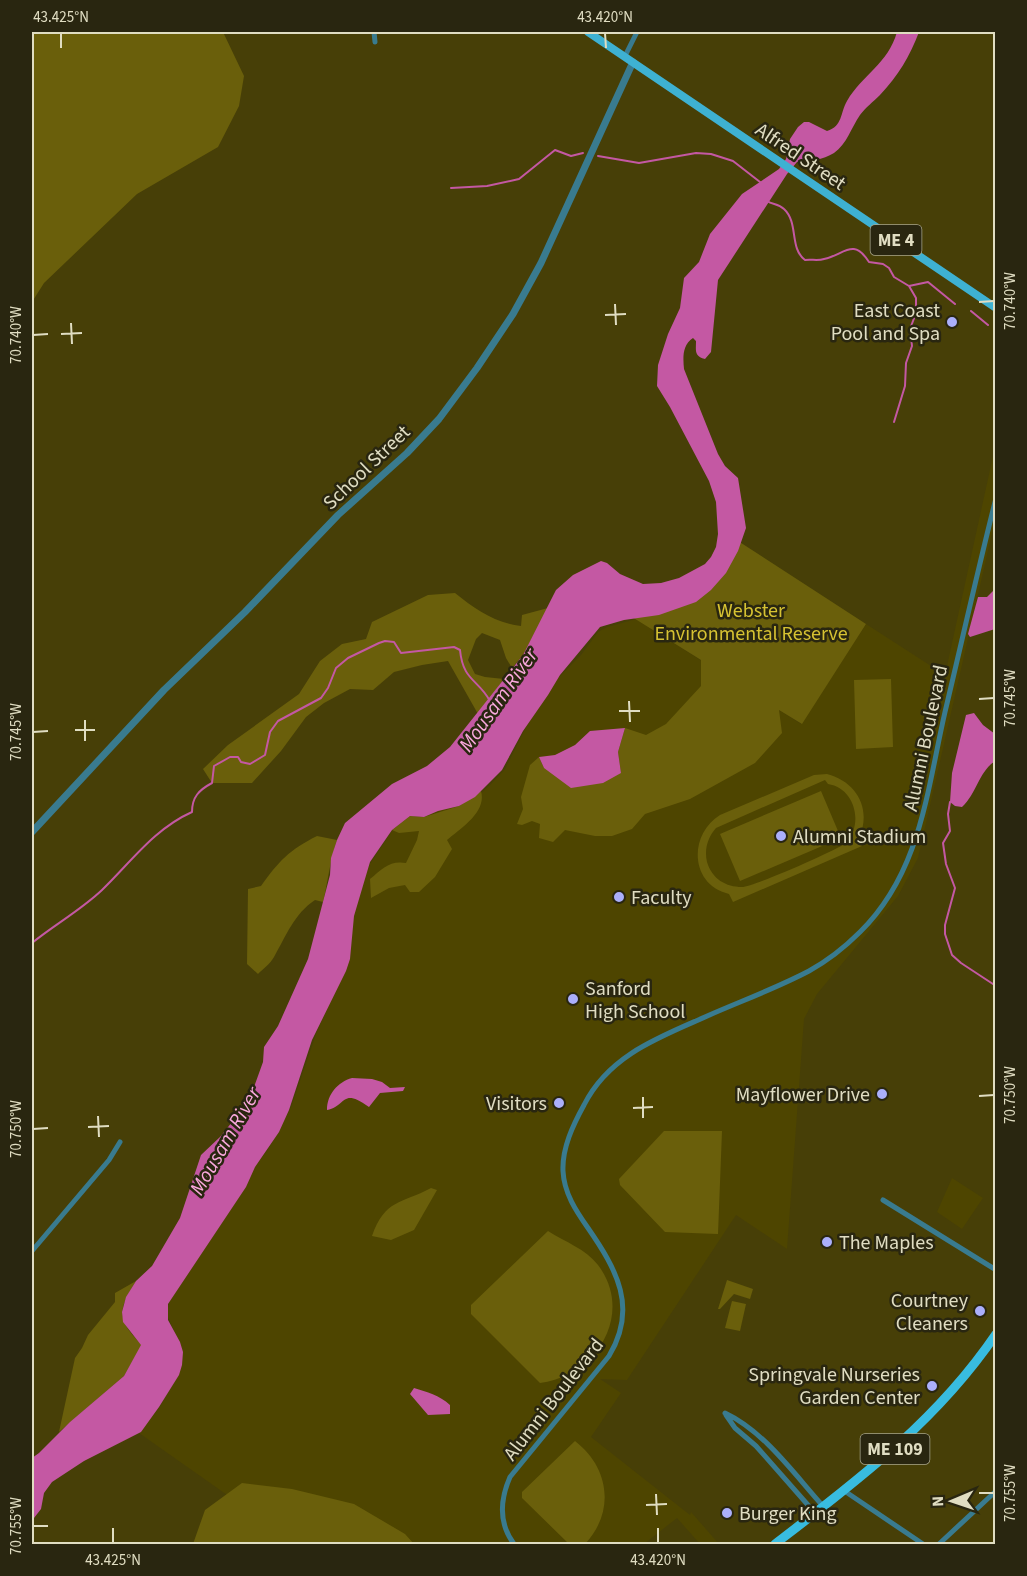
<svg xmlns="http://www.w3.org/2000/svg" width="1027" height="1576" font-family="'Source Sans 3',sans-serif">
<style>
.built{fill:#4e4500}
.green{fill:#6a5f0b;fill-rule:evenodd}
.water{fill:#c458a3}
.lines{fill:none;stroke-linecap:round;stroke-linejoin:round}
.stream{stroke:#c458a3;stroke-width:2}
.minor{stroke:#397b8f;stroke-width:5}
.tertiary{stroke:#397b8f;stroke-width:7}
.primary{stroke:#3eb1d2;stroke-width:8}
.trunk{stroke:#38bce0;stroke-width:9}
.ticks{fill:none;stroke:#e0ddc2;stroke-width:2}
.poi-dot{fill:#abaffb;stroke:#292610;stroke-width:2}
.labels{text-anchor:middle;stroke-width:5;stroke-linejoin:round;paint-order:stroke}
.shield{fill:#292610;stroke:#a9a68d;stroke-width:1.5}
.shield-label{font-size:18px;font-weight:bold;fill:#e0ddc2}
.street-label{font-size:20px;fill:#e0ddc2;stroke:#292610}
.poi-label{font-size:20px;fill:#e0ddc2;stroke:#292610;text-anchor:end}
.park-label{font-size:20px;fill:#d6c232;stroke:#292610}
.water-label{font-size:21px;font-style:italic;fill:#faa8dd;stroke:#292610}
.neatline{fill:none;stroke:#e0ddc2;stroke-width:2}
.ticks-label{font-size:15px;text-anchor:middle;fill:#e0ddc2}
</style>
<rect width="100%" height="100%" fill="#473f07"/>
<path class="built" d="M995,447V520L918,858L898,896L817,994L804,1019L787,1249L736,1215L627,1380L600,1379L621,1393L591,1437L690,1515L691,1512L719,1544H700L677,1518L644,1544H297L139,1433L159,1408L179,1374L182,1356L181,1346L167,1315L169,1302L240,1195L255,1166L267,1151L291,1107L316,1034L350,957L354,908L360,887L370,864L392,831L405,818L481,793L490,785L505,769L530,719L557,679L581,655L598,632L607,627L636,619L801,724L866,624L945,675Z
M952,1178L983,1198L962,1229L937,1212Z"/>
<path class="green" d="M32,32H223L244,76L239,106L218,147L137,194L44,283L32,302Z
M735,539L866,624L802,724L779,710L782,733L755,763L690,799L645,814L632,829L612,836H595L565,830L553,842L539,838L540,824L532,821L522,825L517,824L523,809L521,797L530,765L539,757L544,768L621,773L618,752L625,728L646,735L666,724L701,686V660L608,602L668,598Z
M455,593C475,609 495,623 521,626L522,615L548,608L523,655L512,668L506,658L500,640L482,633L476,639L468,660L475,674L485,677L504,679L478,714L448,661L422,665L394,672L373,690L350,689L324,703L306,717L281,751L252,783H212L203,769L228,745L299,694L320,661L342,644L366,639L372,622L428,595Z
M891,679L893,747L856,749L854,680Z
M827,774C857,782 872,809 859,838L862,846L733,902L729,894C690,885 688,835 720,815L814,775ZM825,780L828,784C855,788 864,824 846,843C835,851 753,887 742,887C726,887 712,879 707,862C704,849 708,837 716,828Z
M481,791C487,812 461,828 447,840L452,849L435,877L419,892H410L405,885L389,888L371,898L370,879C382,869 390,860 406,863L417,840L419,831L399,833L392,830L410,816L424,817L459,806Z
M821,791L841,838L740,881L720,834Z
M317,836L337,840C330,860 328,881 323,902L315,900C294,914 286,936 274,957C270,964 263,969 258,974L247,964L248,889L261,886C279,861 289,850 317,836Z
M664,1131H722L718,1234L665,1232L620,1185L619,1179Z
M431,1188L437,1190L414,1230L391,1240L372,1236C385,1199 401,1204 431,1188Z
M548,1231C565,1242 586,1249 598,1265C635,1314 596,1376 540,1383L471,1314V1305Z
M727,1280L753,1289L750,1299L734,1294L720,1309H718Z
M136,1281C117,1311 117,1320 142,1345L124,1376L59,1432L75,1358L82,1348L88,1335L115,1302V1293Z
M732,1301L746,1304L740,1331L725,1328Z
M575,1441C610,1468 615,1512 585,1544H569L522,1498V1492Z
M242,1483L292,1489L354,1504L405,1534L414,1544H193L205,1510Z"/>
<path class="water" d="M897,32H919C910,56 898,76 880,95C873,102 866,107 860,115C851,128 847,144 834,153C823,160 809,161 797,162L787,174L718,280L711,352L705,359C694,356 696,351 696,341L693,338C682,345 683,358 684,369L718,454L725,466L738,478L746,528L738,551L726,573L711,590L696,602L659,615L624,620L600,627L560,675L548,695L523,731L502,770L475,797L459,806L438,811L424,817L410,816L392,830L370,862L354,916L350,959L346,971L312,1040L289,1110L279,1132L255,1167L246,1187L168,1304V1320L180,1342L183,1352L182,1365L179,1375L159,1407L141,1432L84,1461L52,1482L44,1493L41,1509L34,1518L32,1516V1458L39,1453L70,1422L124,1376L141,1345L123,1322L122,1312L126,1297L136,1281L152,1266L180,1218L201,1155L220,1137L245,1106L254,1087L263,1062L264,1047L278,1026L308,959L330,875L331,858L337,840L345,823L392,784L427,766L450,747L523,655L556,590L573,575L601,561L607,563L620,574L643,584L661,583L679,578L705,564L711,557L716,547L718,534L716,502L709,481L670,407L657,386L658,365L668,334L680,308L684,278L699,262L710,234L742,194L779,169L786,159L790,139L798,127L804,122H809L827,131C843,126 840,113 847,101C862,75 888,64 897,32Z
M995,589V629L970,637L968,634L978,597H987Z
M974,713L983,725L995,734V761C978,773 977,793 962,807L955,806L950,802L952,773L966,715Z
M625,728L618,752L621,773L603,783L571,788L544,768L539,757L555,755L575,745L590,731Z
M352,1078L372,1079L382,1082L390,1088L405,1087L403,1091L380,1093L369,1107C341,1087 347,1106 327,1110C327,1094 338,1082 352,1078Z
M414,1388C427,1392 439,1395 450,1405V1414L428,1415L410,1394Z"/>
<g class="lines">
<path class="stream" d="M598,156L639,163L696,153L711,154L733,161L760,182
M451,188L487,186L519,179L555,150L571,156L583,153
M767,201C773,205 778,203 784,209C799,223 789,248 805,260C811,259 818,261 824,259C844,255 853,237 869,262L883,264L889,268L894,277L909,286L916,298V313L910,329L912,346L906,363L905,386L894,422
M909,286L928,282L955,304
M971,311L988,325
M950,802L948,814L950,831L943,843L946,864L955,888L945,925V934L952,955L961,963L996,986
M32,943C54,925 81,910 102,890C131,862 154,829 192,812C192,797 199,790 212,783L214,766L230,757H238L241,762L250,764L265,755L270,732L278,721L321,698L328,688L336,668L348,658L379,643L385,641L394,642L401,653L454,647L460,650C463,681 478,679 490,701"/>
<path class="minor" d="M374,32L375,42
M625,56L637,32
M883,1200L996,1270
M32,1251L109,1160L120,1142
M725,1413C765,1432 794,1474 823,1506
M726,1415L735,1428L756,1446L815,1513
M843,1490L923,1544
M514,1544C499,1524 500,1500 510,1477L609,1356C638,1308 617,1270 588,1228C576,1211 564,1193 563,1171C562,1148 573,1125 584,1105C607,1059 652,1040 696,1021C733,1004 773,990 809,971C827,961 845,947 860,932C921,872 927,790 945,712C962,641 978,569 996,498
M939,1544L996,1491"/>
<path class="tertiary" d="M32,832L164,690L245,612L338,515L407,453L439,419L477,368L513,314L541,263L633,62"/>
<path class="primary" d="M588,32L996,308"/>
<path class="trunk" d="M775,1544C857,1481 937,1421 996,1334"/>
</g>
<path class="ticks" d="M61,33V48M605,33L606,48M979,302L994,301M615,304L616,325M605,315L626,314M71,323L72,344M61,334L82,333M33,335L48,334M979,699L994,698M629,701L630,722M619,711H640M85,720V741M75,730H95M33,732L48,731M979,1096L994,1095M643,1097V1118M633,1108L653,1107M98,1116L99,1137M88,1127L109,1126M33,1129L48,1128M979,1493H994M656,1494L657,1515M646,1505L667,1504M33,1526H48M113,1528V1543M658,1528V1543"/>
<g class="poi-dot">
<circle cx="952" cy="322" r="6"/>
<circle cx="781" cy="836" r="6"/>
<circle cx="619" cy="897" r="6"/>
<circle cx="573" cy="999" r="6"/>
<circle cx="882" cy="1094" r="6"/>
<circle cx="559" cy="1103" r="6"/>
<circle cx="827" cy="1242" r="6"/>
<circle cx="980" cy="1311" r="6"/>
<circle cx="932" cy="1386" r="6"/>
<circle cx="727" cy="1513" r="6"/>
</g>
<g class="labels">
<g class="shield">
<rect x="870.5" y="225" width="51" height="30" rx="4.5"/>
<rect x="860.5" y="1434" width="69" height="30" rx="4.5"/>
</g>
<g class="shield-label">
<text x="896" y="246">ME 4</text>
<text x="895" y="1455">ME 109</text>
</g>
<g class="street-label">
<text transform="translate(801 156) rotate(34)" y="7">Alfred Street</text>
<text transform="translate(366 467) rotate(-44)" y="7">School Street</text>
<text transform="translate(925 738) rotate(-78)" y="7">Alumni Boulevard</text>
<text transform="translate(553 1399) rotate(-52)" y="7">Alumni Boulevard</text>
</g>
<g class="poi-label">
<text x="940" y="317">East Coast<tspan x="940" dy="23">Pool and Spa</tspan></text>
<text x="793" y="843" text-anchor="start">Alumni Stadium</text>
<text x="631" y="904" text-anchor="start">Faculty</text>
<text x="585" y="995" text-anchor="start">Sanford<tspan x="585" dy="23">High School</tspan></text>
<text x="870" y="1101">Mayflower Drive</text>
<text x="547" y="1110">Visitors</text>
<text x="839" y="1249" text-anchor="start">The Maples</text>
<text x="968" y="1307">Courtney<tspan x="968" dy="23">Cleaners</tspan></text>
<text x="920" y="1381">Springvale Nurseries<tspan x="920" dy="23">Garden Center</tspan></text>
<text x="739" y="1520" text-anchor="start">Burger King</text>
</g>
<g class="park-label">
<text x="751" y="617">Webster<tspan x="751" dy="23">Environmental Reserve</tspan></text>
</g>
<g class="water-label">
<text transform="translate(498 700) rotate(-55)" y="7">Mousam River</text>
<text transform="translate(225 1141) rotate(-60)" y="7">Mousam River</text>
</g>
</g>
<rect width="1027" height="1576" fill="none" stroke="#292610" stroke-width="66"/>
<g transform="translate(952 1501) rotate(268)" stroke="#292610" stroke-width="4.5" paint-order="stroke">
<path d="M0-4.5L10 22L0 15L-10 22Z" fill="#e0ddc2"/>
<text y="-9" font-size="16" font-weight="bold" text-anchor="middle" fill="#e0ddc2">N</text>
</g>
<rect x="33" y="33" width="961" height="1510" class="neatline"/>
<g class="ticks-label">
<text x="61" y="22">43.425°N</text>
<text x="605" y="22">43.420°N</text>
<text transform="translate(1010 301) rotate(-90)" y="5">70.740°W</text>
<text transform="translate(16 335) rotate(-90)" y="5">70.740°W</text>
<text transform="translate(1010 698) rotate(-90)" y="5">70.745°W</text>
<text transform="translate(16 732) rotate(-90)" y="5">70.745°W</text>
<text transform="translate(1010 1095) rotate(-90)" y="5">70.750°W</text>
<text transform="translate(16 1129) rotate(-90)" y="5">70.750°W</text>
<text transform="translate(1010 1493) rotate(-90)" y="5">70.755°W</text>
<text transform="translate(16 1526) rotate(-90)" y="5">70.755°W</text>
<text x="113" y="1565">43.425°N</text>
<text x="658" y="1565">43.420°N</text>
</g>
</svg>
